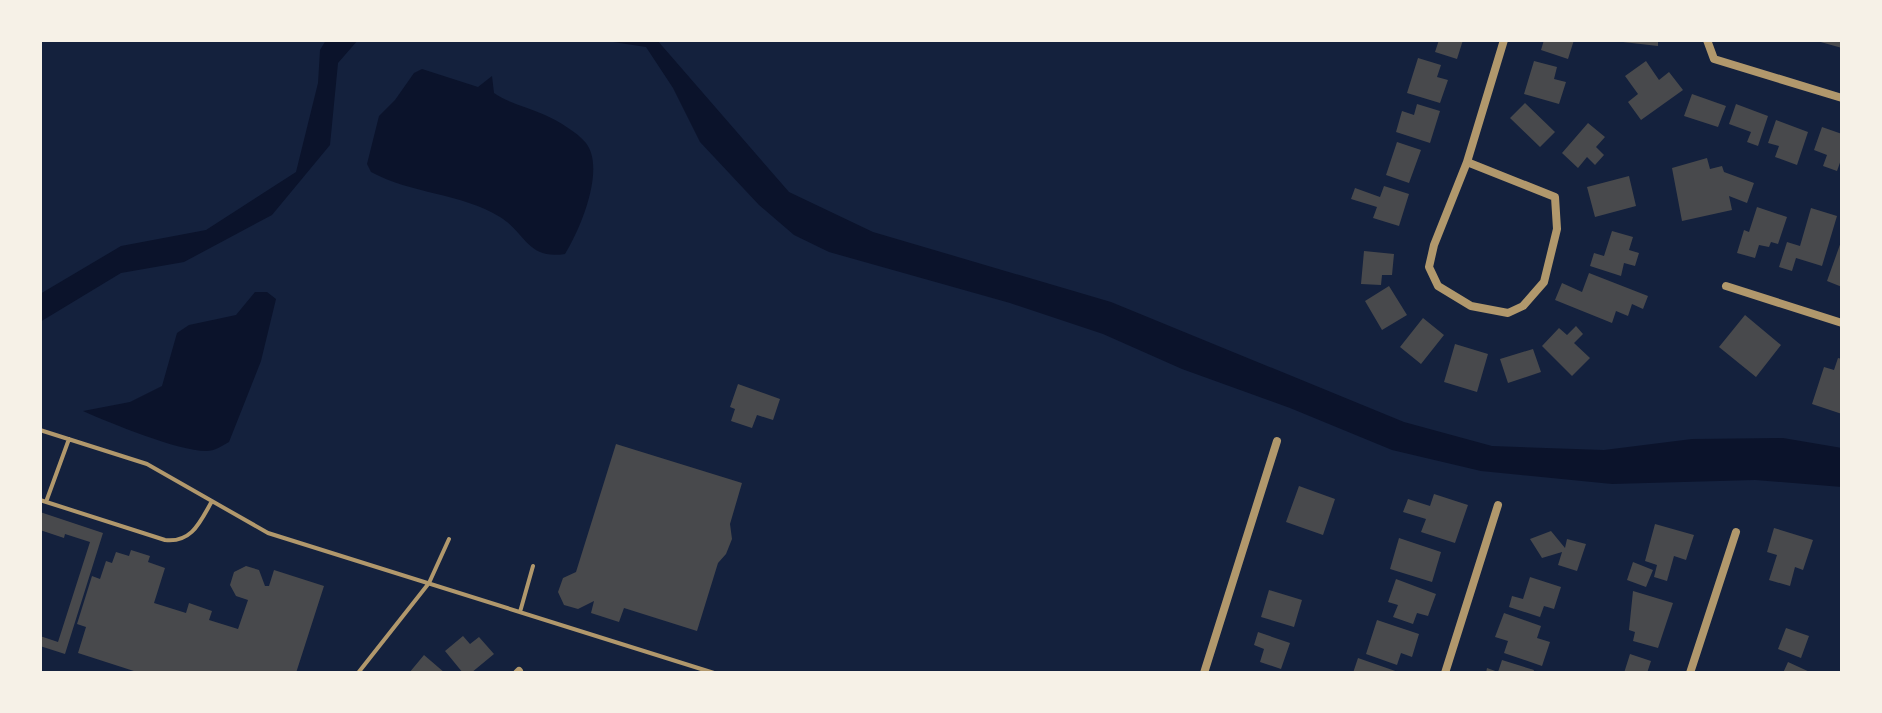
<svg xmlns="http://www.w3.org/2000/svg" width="1882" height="713" font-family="'Work Sans',sans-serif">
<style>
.water{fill:#0b132b}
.building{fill:#48494c}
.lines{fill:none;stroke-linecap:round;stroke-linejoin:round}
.service{stroke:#b1986c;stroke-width:4}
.minor{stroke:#b1986c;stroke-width:8}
</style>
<rect width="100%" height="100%" fill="#14213d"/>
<path class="water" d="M326,40H358L338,63L330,145L272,215L184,262L121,273L40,322V294L121,246L206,230L296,172L318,83L320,50Z
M600,40H657L789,192L873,232L1111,302L1404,422L1492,446L1604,450L1692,439L1783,438L1842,448V487L1755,480L1612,484L1481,471L1392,450L1290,408L1182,369L1103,334L1010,303L829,252L794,235L759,205L700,142L673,88L646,47Z
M422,69L478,87L492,76L494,93C510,104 528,107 545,115C558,121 577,132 586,143C606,169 580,230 565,254C527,260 526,233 500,217C461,193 411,194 371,172L367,164L379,116L395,100L414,73Z
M255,292H267L276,299L261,361L229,442C222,446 215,451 206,451C178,451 110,423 83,411L130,402L162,386L177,333L189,325L236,315Z"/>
<path class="building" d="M1439,40H1463L1457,59L1435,52Z
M1544,40H1574L1568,59L1541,50Z
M1623,40H1658V46L1623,42Z
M1817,40H1842V48L1817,41Z
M1418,58L1441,65L1437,77L1448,80L1440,103L1407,93Z
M1534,61L1557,67L1554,79L1566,82L1559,104L1524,94Z
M1646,61L1659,80L1669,72L1683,90L1641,120L1628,102L1638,94L1625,76Z
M1692,94L1726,106L1718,127L1684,116Z
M1525,103L1555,132L1540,147L1510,118Z
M1417,104L1440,111L1430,143L1396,132L1402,111L1414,115Z
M1736,104L1768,116L1758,146L1747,142L1751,132L1729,124Z
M1776,120L1808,132L1797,165L1775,157L1779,146L1768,143Z
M1588,123L1605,137L1596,147L1604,155L1595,165L1587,157L1578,168L1562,153Z
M1822,127L1842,134V157L1837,171L1823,166L1827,155L1814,150Z
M1397,142L1421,150L1409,183L1386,175Z
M1707,158L1710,169L1722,166L1724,172L1754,183L1747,203L1729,196L1732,210L1682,221L1672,168Z
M1629,176L1636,206L1595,217L1587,187Z
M1384,186L1409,194L1399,226L1373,218L1377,207L1351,199L1355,188L1380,197Z
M1757,207L1787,217L1778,244L1771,242L1769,247L1759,245L1755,258L1737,253L1744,230L1749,232Z
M1811,208L1837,216L1822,266L1796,258L1792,271L1779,267L1787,242L1800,246Z
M1612,231L1633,237L1629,250L1639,253L1635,266L1624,263L1621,276L1590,266L1594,253L1604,256Z
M1842,239V287L1827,281Z
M1364,251L1394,254L1392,275H1382L1381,285L1361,284Z
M1589,273L1648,296L1643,309L1632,304L1628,316L1616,311L1612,323L1555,300L1562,283L1582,292Z
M1389,286L1407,315L1382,330L1365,301Z
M1745,315L1781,345L1756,377L1719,347Z
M1423,318L1444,335L1421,364L1400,347Z
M1576,326L1583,334L1574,343L1590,358L1572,376L1542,346L1559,328L1567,335Z
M1455,344L1488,354L1477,392L1444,382Z
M1533,349L1541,372L1508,383L1500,359Z
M1838,358L1842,359V414L1812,404L1824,367L1834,370Z
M738,384L780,399L773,420L757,415L752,428L731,421L735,409L730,407Z
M616,444L742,483L730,524L732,539L726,554L718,563L697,631L624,608L619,622L591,613L594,601L578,609L564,605L558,592L563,578L576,572Z
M1299,486L1335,499L1323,535L1286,522Z
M1434,494L1468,505L1455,543L1421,532L1426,519L1403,512L1408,499L1430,506Z
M40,512L103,533L65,654L40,646V636L58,642L90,542L65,534L64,538L40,530Z
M1655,524L1694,535L1686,560L1674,556L1667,581L1654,577L1657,565L1645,561Z
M1774,528L1813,540L1803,570L1795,567L1790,586L1769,580L1777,555L1767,552Z
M1551,531L1565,548L1567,539L1586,544L1577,571L1558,565L1562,552L1542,558L1530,539Z
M1399,538L1441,552L1432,582L1390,569Z
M131,550L150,556L148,562L165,568L154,603L186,613L189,603L212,611L209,620L238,629L248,600L236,596L230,585L234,572L246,566L259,570L265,586H269L274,570L324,586L296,673H140L78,653L86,627L77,624L92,576L100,579L106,561L112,563L116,552L129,556Z
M1633,562L1653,570L1646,587L1627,580Z
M1530,577L1561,587L1554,609L1544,606L1540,617L1509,607L1512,596L1523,599Z
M1396,579L1436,594L1428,616L1417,613L1413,624L1393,617L1398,605L1388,602Z
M1269,590L1302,600L1294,627L1261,617Z
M1633,591L1673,603L1658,648L1633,641L1635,632L1629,630Z
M1504,613L1541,626L1537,638L1550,642L1542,666L1504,653L1508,641L1495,637Z
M1377,620L1419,634L1412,657L1401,653L1397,665L1366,654Z
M1786,628L1809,636L1801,658L1778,649Z
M1258,632L1290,643L1281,669L1260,662L1264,649L1254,645Z
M463,636L470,644L479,637L494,654L471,673H463L445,651Z
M1630,654L1651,661L1647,673H1624Z
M424,655L445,673H409Z
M1358,658L1401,673H1353Z
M1502,660L1534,670L1533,673H1486L1487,668L1498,672Z
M1788,662L1812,673H1783Z"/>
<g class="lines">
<path class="service" d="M40,430L147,464L268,533L714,673
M40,500L165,540C192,543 200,522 212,501
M46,502L69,439
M520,612L533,566
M358,673L429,583L449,539"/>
<path class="minor" d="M1707,40L1714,59L1842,98
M1467,162L1555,197L1557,229L1544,282L1523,306L1508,313L1471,306L1438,286L1429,267L1434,245Z
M1467,162L1504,40
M1726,286L1842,323
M517,673L519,671
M1204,673L1277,441
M1445,673L1498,505
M1690,673L1736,532"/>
</g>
<rect width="1882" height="713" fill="none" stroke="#f6f1e7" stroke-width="84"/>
</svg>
